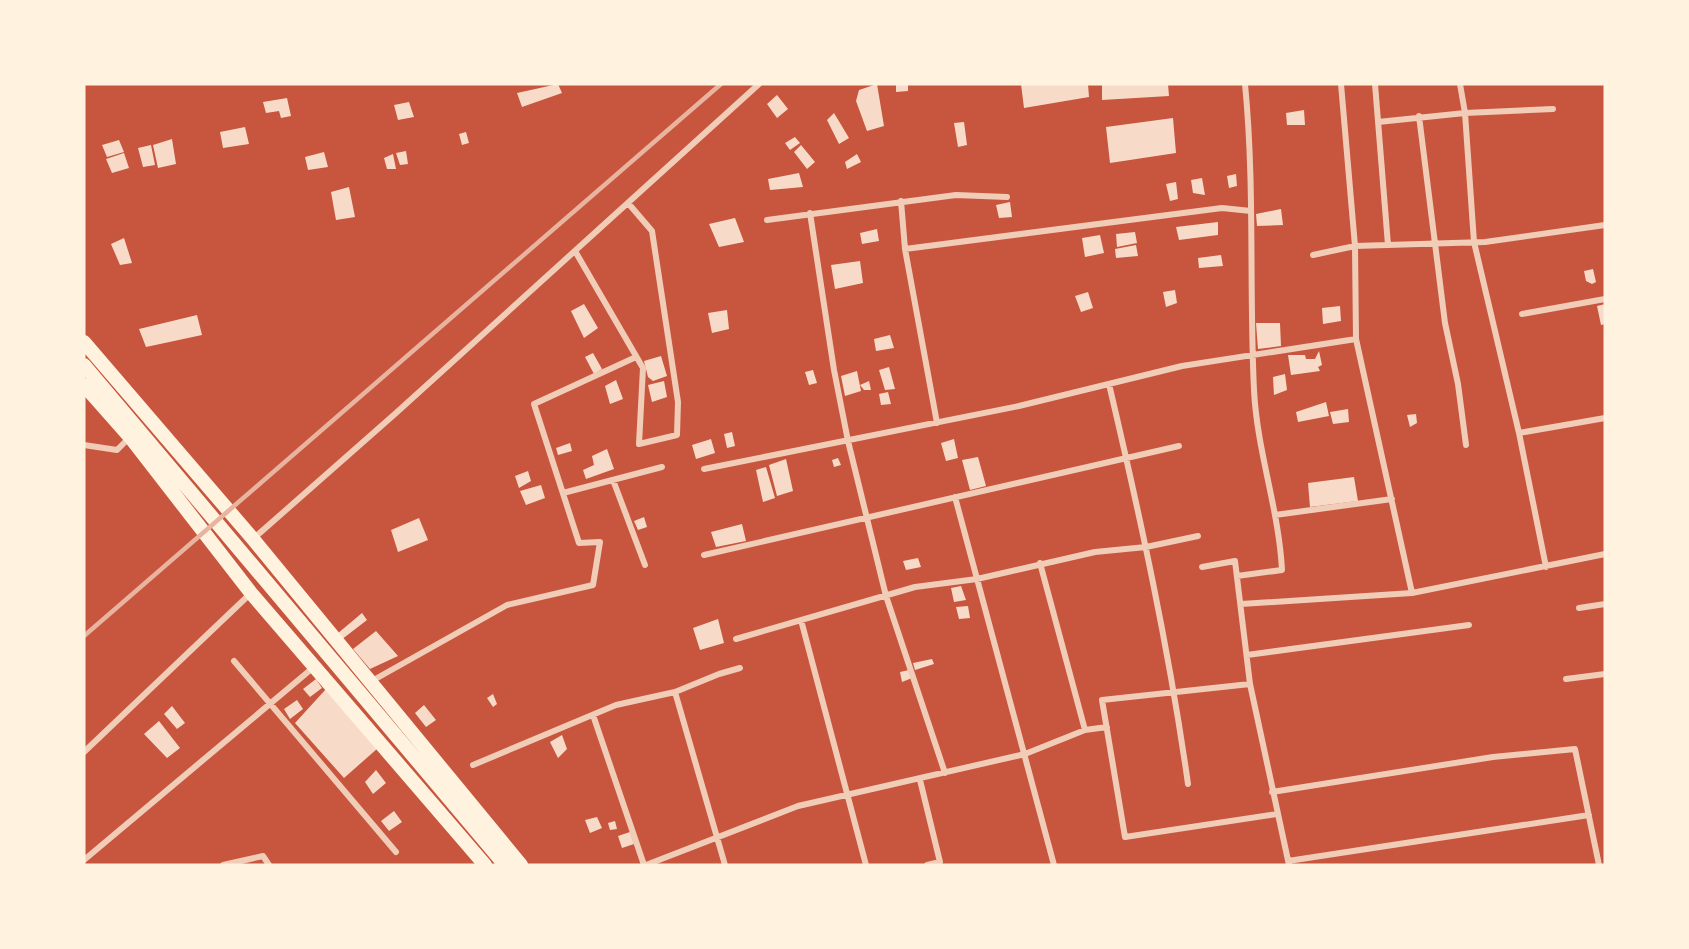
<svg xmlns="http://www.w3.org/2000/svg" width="1689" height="949" font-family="Ubuntu,sans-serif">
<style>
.building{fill:#f7dbc8}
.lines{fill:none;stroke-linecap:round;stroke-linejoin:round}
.minor{stroke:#f1ccb7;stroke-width:6}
.primary{stroke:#fff3e0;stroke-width:14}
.rail{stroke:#e9b49f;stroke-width:4.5}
</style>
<rect width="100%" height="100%" fill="#c8553d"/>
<path class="building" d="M558,84L562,93L522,107L517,93Z
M877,84L884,126L867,131L856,101L859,90Z
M896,84H908V91L896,92Z
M1021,84H1088L1089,97L1024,108Z
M1102,84H1168L1169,96L1102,100Z
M777,95L788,109L777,118L767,104Z
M287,98L291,116L281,118L279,111L266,113L263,102Z
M409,102L414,117L398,120L394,105Z
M1304,110L1305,125H1287L1286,113Z
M834,113L849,138L839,144L827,120Z
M1173,118L1176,153L1110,163L1106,127Z
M964,122L967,145L958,147L954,123Z
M245,127L249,144L223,148L220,132Z
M466,132L469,143L462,145L459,134Z
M795,137L800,143L790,150L785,143Z
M172,139L176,164L158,168L153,145Z
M119,140L124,152L107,157L102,145Z
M151,145L155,165L143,167L138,148Z
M801,145L815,162L807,169L794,152Z
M406,151L408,164L400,165L396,153Z
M324,152L328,167L308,170L305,157Z
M124,153L129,168L112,173L106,159Z
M393,154L396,169H387L384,158Z
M857,154L861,162L847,169L845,162Z
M799,173L803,187L770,190L768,179Z
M1236,174L1237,186L1229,188L1227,176Z
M1202,178L1205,195L1193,193L1191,180Z
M1176,182L1178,199L1170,201L1166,184Z
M349,187L355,217L336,220L331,192Z
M1010,202L1012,217L999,218L996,205Z
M1281,209L1283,225L1257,226L1256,214Z
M735,218L744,242L719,247L709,224Z
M1218,222V235L1179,240L1176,227Z
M877,229L879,241L862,244L860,233Z
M1135,232L1137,243L1117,247L1116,234Z
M1100,235L1104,253L1085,257L1082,238Z
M124,238L132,263L120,265L111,244Z
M1136,245L1138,256L1116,258L1115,249Z
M1221,255L1223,266L1199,268L1198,258Z
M860,261L863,283L835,289L831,265Z
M1593,269L1596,282L1592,284L1586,281L1584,271Z
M1175,290L1177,303L1166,307L1163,292Z
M1088,292L1093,308L1081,312L1075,296Z
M584,304L598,328L584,338L571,311Z
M1605,304V324L1601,325L1597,306Z
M1340,306L1341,321L1323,324L1322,308Z
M727,310L729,329L712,333L708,313Z
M197,315L202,335L146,347L139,329Z
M1256,323H1280L1281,346L1258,349Z
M890,335L894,348L876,351L874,339Z
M1319,351L1322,365L1318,367L1320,371L1291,375L1288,355H1305L1306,359H1315Z
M593,353L602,369L594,374L585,357Z
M661,356L667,376L653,381L648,377L644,361Z
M889,367L895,389L885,390L879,370Z
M813,370L817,383L809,385L805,372Z
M857,371L861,391L845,396L841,376Z
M1285,374L1287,390L1274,395L1273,377Z
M616,380L623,399L610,404L605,386Z
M664,381L667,397L652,402L648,385Z
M869,381L871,390H864L860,385Z
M888,392L891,404L881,405L879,394Z
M1326,402L1329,416L1298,422L1296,412Z
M1348,409L1349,422L1333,424L1330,412Z
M1416,414L1417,423L1410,427L1407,415Z
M732,432L735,446L727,448L724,434Z
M711,439L715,453L696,459L692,445Z
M954,439L958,458L946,461L941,443Z
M570,443L572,451L558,455L556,448Z
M607,449L614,469L586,479L583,470L594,465L592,456Z
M978,457L986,486L970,490L962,460Z
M838,458L841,465L834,467L832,460Z
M786,459L793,491L777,496L769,465Z
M766,467L775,498L763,502L756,470Z
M528,471L531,481L519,488L515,476Z
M1354,477L1358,501L1310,507L1308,483Z
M541,485L545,498L526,505L520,491Z
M644,517L647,527L638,530L634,521Z
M419,518L428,540L398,552L391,530Z
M742,524L746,541L716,547L711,532Z
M918,558L921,567L906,570L903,561Z
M961,586L966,600L954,602L951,588Z
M968,606L970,618L959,619L956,607Z
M362,613L367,620L341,640L337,634Z
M718,619L724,643L700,650L693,628Z
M376,631L398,656L370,669L353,649Z
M932,659L934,664L915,670L913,663Z
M909,670L912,678L902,682L900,672Z
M316,679L322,688L310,697L303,689Z
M326,689L378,748L344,778L295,723Z
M493,694L497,704L493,707L487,698Z
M297,700L303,709L290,719L284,709Z
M424,705L436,720L426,727L415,713Z
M172,706L185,723L177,729L164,714Z
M159,721L180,748L167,758L144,734Z
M562,735L567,749L558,758L550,742Z
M376,770L386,783L373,794L365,782Z
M394,811L402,822L389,831L381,821Z
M597,817L602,828L590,833L585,820Z
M615,821L617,829L610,830L608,823Z
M630,832L634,844L622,848L618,836Z"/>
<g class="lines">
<path class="minor" d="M1341,84L1355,246L1356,339L1412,593
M1375,84L1388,245
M1460,84L1465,113L1474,242L1519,433L1546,567
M1419,116L1445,323L1458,384L1466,445
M1378,122L1465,113L1553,109
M901,201L905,249L937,423
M810,213L834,370L848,441L886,596L945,773
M767,220L956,195L1007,197
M905,249L1222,208L1251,211
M575,251L643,368L639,444L677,435L678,402L652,231L628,203
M1313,255L1355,246L1485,242L1605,225
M1522,314L1605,299
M1109,384C1140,516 1169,649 1188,784
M1519,433L1605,418
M84,445L117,450L129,438
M704,469L1019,406L1182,366L1356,339
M613,480L645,565
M563,493L662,467
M955,497L1054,865
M1275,515L1392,499
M253,539L396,413L759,84
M704,555L1179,446
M1040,563L1085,730
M1202,567L1235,561L1250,684L1289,865
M1237,576L1282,570C1279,510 1257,451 1254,390C1249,288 1255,186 1245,84
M1241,604L1412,593L1605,554
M1579,608L1605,604
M801,620L866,865
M736,639L915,587L977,579L1095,552L1146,547L1198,536
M1247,655L1469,625
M234,661L396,852
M1566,679L1605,674
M370,682L507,605L593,585L600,542L579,543L534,404L636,357
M1250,684L1102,700L1125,837L1277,814
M675,692L725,865
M593,715L644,865
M84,752L251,593
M473,765L616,705L675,692L719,674L740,668
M920,780L940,862L927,865
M1272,792L1493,757L1575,749L1599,865
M84,860L315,666
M1288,861L1589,815
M223,865L263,856L269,865
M646,865L798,806L1025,754L1085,730L1107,727"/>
<path class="primary" d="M84,342L253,539L521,865
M84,365L505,865
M84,385L130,437L251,593L485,865"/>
<path class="rail" d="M84,636L721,84"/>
</g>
<rect width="1689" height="949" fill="none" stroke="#fff3e0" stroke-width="171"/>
</svg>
